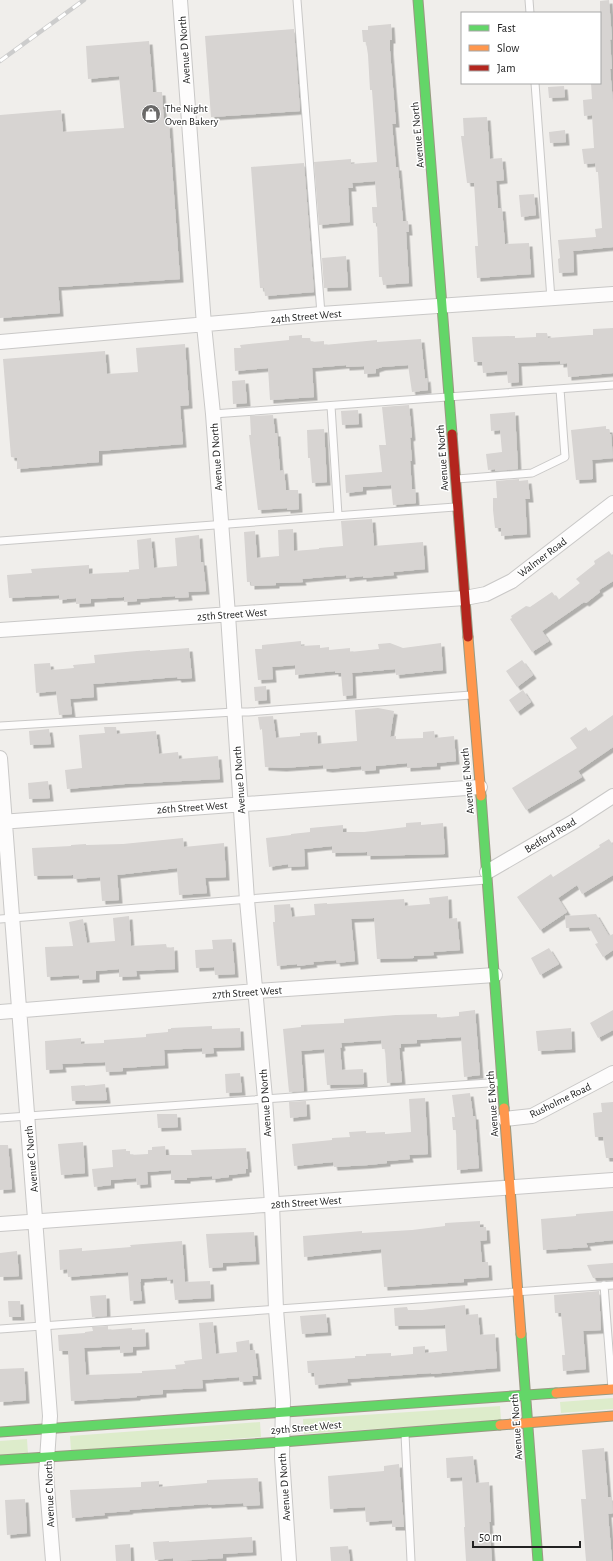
<svg xmlns="http://www.w3.org/2000/svg" width="613" height="1561" font-family="'Alegreya Sans',sans-serif">
<style>
.grass{fill:#ddeccb}
.building{fill:#d7d4d2;filter:url(#shadow)}
.lines{fill:none;stroke-linecap:round;stroke-linejoin:round}
.lane-casing{stroke:#c9c8c7;stroke-width:9}
.street-casing{stroke:#c9c8c7;stroke-width:16}
.fast-casing{stroke:#999a82;stroke-width:11}
.slow-casing{stroke:#999a82;stroke-width:11}
.jam-casing{stroke:#999a82;stroke-width:11}
.lane{stroke:#fdfcfc;stroke-width:7}
.street{stroke:#fdfcfc;stroke-width:14}
.fast{stroke:#63d668;stroke-width:9}
.slow{stroke:#ff974d;stroke-width:9}
.jam{stroke:#b3261e;stroke-width:9}
.rail-casing{stroke:#ccc;stroke-width:4.5}
.rail{stroke:#fff;stroke-width:3;stroke-dasharray:9;stroke-linecap:butt}
.labels{text-anchor:middle;stroke-width:3;stroke-linejoin:round;paint-order:stroke}
.street-label{font-size:11px;fill:#222;stroke:#fff}
.poi-label{font-size:11px;fill:#222;stroke:#fff;text-anchor:start}
</style>
<defs>
<filter id="shadow"><feDropShadow dx="3.5" dy="3.5" stdDeviation="0" flood-color="#0004"/></filter>
</defs>
<rect width="100%" height="100%" fill="#f0eeeb"/>
<path class="grass" d="M613,1398V1409L561,1413L560,1402Z
M500,1406L501,1420L304,1434L303,1419Z
M260,1422L261,1437L71,1451L70,1436Z
M27,1439L28,1454L0,1456V1441Z"/>
<path class="building" d="M609,0L612,39L610,40L612,69H610L613,102V247L573,251L574,272L559,273L558,259L560,258L558,240L596,237L595,229L602,228L598,172H596L595,163L584,164L582,149L594,148L592,115L584,116L583,100L592,99L591,83H600V1Z
M391,24L392,40H390V51L396,124H392L396,167H398L403,221H408L409,232H406L409,283L383,285L382,277H379L377,223H373L372,207H377L375,181L352,183L353,188H348L350,222L319,225L314,162L351,159V164L377,162L372,90H370L368,55L366,42H363L362,30H368V26Z
M294,29L300,111L211,117L205,36Z
M149,41L153,92H162L164,125L169,124L180,279L58,287L60,313L0,318V115L61,110L63,132L124,128L119,76L88,79L86,46Z
M564,86L565,97L549,98L548,87Z
M487,117L490,159L502,158L504,180L496,181L498,208H502L505,244L529,243L531,274L477,278L475,246H478L474,183H467L461,136H464L463,118Z
M565,130L566,142L550,143L549,132Z
M304,163L314,292L265,296L264,288H260L251,167Z
M534,194L536,215L521,217L519,195Z
M346,256L348,287L324,288L322,258Z
M613,328V373L568,377L567,363L560,364V361L518,363L519,382L508,383L507,371L483,373L482,362H474L472,337L515,336V338L536,337V333H547L548,338L589,335H593V329Z
M302,335V338H310L311,342L324,341V345L377,340V342L421,339L425,379L427,378L428,390L412,392L408,365L382,367L376,369V373L364,374V366L346,367V365L312,368L314,397L270,400L268,368L235,371L234,348H241L240,345L289,340V336Z
M185,344L189,405L180,406L183,444L99,451V462L17,469V458L11,457L3,359L105,351L107,374L138,372L136,348Z
M245,380L247,403L233,404L232,381Z
M409,405L412,437L410,438L412,461H410L412,489H415L416,503L393,505L391,485L363,487V491L346,493L345,475L382,472L379,445H386L382,407Z
M358,410L359,424L342,425L341,411Z
M515,412L518,469L495,471V469L488,470L486,454L502,452L500,430L491,431L490,414Z
M273,415L275,433H277L280,471L284,470L286,490H298L299,509L287,510V508L258,510L249,435H251L250,416Z
M606,426V429H609L610,434H611L613,458L592,460L593,479L576,480L571,430Z
M324,429L327,482L312,483L310,458H308L307,430Z
M519,479V481L528,480L530,499H525L527,534L501,536V528H495L493,510V498H497L496,481Z
M372,519L374,546L423,542L425,569L393,572L394,575L363,578V576L346,578V575L302,579L303,582L276,583V585L251,586V582H247L244,532L255,531L257,558L279,556L278,530L293,529L294,551L319,549V548L343,546L341,521Z
M199,535L201,562H203L206,591L188,592L189,597L175,598V596L137,599V601L124,602V597L91,599V603L76,604V598L59,600V595L9,598L7,575L32,573L31,569L89,565V574L129,572V570L139,569L137,540L151,538L154,568L177,566L175,538Z
M609,551L613,557V581L599,590L600,592L586,603L584,602L542,631L549,641L532,652L510,619L512,618L511,616L526,606L530,607L552,592L558,600L580,583L576,579L595,564L594,561Z
M301,641V646L320,645V648L329,647V650L350,648V652L379,649L378,644L390,643L403,648L441,643L443,670L396,675L395,669L352,673L353,695L343,696L341,673H335V671L295,675V665L272,667L273,679L258,680L255,649H262V645Z
M189,648L192,678L178,679L177,677L93,684L94,697L70,699L72,714L59,715L56,691L36,693L34,664L50,663L51,670L74,668L73,665L95,663L94,655L137,651L150,650V651Z
M522,660L533,675L517,687L506,671Z
M266,686L267,700L255,701L254,687Z
M523,690L531,702L517,712L509,700Z
M378,708L394,711L390,737L396,736V739L423,738V732L434,731L435,738L454,736L456,761L437,763V766L407,768V763L376,766V770L362,771L361,766L329,769L323,768V765L283,768L265,767L262,729L260,730L258,717L273,716L276,738L300,736V733L317,732L318,744L357,741L355,710Z
M613,715V747L578,771L582,777L526,810L512,788L577,748L570,738L586,727L589,732Z
M104,727H116L117,734L156,731L159,754L178,752L179,759L218,756L220,779L125,784L67,789L65,770L82,768L79,735L105,733Z
M49,729L51,744L30,745L29,731Z
M48,781L50,798L29,799L28,783Z
M421,822V825L443,823L445,854L367,856V852L332,853V846L304,849L305,866L288,867V864L269,867L266,838L291,835V834L310,832V828L343,825V832H364L406,827V823Z
M183,838L184,847L224,843L226,877L205,878L207,893L179,895L177,868L117,875L119,900L102,901L100,877L74,879L73,875L34,876L32,848L71,846V845L86,844V845L123,844Z
M609,839L613,845V875L582,894L577,885L558,898L567,912L540,930L517,897L551,874L553,877L600,847L599,845Z
M448,896L449,919L457,918L460,950L433,952L434,955L414,956V958L377,959L374,918L351,919L355,961L337,963L336,960L313,962L314,964L297,966V964L277,966L273,922H275L274,905L290,904L292,917L315,915L314,904L327,903V904L404,899L405,906L430,904L429,898Z
M596,914L609,936L613,934V950L603,957L595,944L598,943L589,927L566,928L565,916Z
M129,916L131,946L166,944L167,948L174,947L175,969L136,971L137,976L119,977V969L96,971V979L79,980V975L47,977L45,947L73,946L69,922L83,919L87,943L115,941L113,918Z
M232,939L235,974L215,975L214,967L196,968L195,950L213,949L212,940Z
M549,948L559,964L540,975L531,958Z
M475,1010L480,1075L464,1077L461,1037L417,1040V1043L401,1044V1048H399L402,1082L387,1083L385,1049H382L381,1040L341,1043L342,1047L340,1048L342,1070L363,1069L364,1084L327,1085L324,1049L301,1051L304,1091L289,1092L283,1029L301,1027V1025L344,1023V1019L396,1015L437,1014V1018L459,1016V1012Z
M613,1010V1030L598,1038L590,1023Z
M212,1026V1029L240,1028L241,1047L213,1048L214,1053L202,1054V1048L164,1050L165,1065L123,1068V1071L106,1072L105,1062L62,1064L63,1069L46,1070L45,1041L81,1038V1044L104,1043V1040L146,1037V1034L168,1032V1029H171V1028Z
M571,1028L572,1049L538,1051L536,1031Z
M240,1073L242,1092L226,1093L225,1074Z
M105,1084L107,1100L72,1101L71,1086L85,1085V1086Z
M470,1093L473,1116H475L479,1168L457,1170L456,1130H453L452,1117H455L452,1095Z
M425,1098L428,1154L409,1155L410,1159L387,1161V1163L368,1165L334,1167L333,1162L294,1166L292,1144L332,1140V1138L350,1137L349,1132L366,1131V1133L385,1132V1134L411,1132L409,1099Z
M305,1101H306L307,1116L290,1118L289,1102Z
M613,1102V1158H606L603,1137H595L593,1113L602,1112L601,1103Z
M157,1114H177L178,1127L158,1128Z
M83,1142L85,1173L61,1175L58,1144Z
M0,1145H8L12,1189L0,1190Z
M165,1146L166,1155H192L191,1150L246,1148L248,1169H246V1173L229,1175V1177L212,1179V1176L187,1178V1180H171V1170L147,1172L148,1184L137,1185L136,1178L111,1180V1185L94,1187L92,1169L113,1167L112,1150L126,1149V1151H130V1155L148,1154V1150H152V1147Z
M613,1211V1240L586,1243L588,1247L543,1250L541,1219L576,1216V1214Z
M480,1221V1227H486L487,1240L480,1241L482,1262H488L489,1277L464,1279V1282L384,1287L381,1249L304,1257L303,1236L362,1231V1233L412,1230L445,1226V1223Z
M254,1232L256,1261L223,1263V1267L209,1268L206,1234Z
M182,1241L185,1282L210,1281L211,1298L175,1300L173,1279L167,1280V1277L141,1279V1282H140L142,1300L130,1301L128,1272L68,1277L67,1269L60,1270L59,1250L82,1248V1251L131,1247L130,1245Z
M17,1251L19,1276L0,1277V1253Z
M613,1263V1277L593,1278L587,1265Z
M599,1291L601,1330L583,1331L586,1369L563,1371L562,1355H565L561,1313H555L554,1295Z
M106,1295L107,1316L92,1317L90,1296Z
M8,1301H20L21,1317H9Z
M465,1305L466,1315L478,1314L480,1335L495,1334L497,1368L431,1374V1373L347,1379L348,1382L315,1385L314,1373H308L307,1361L355,1358V1356H366V1354L391,1353V1356L413,1354V1347L425,1346V1353L447,1351L445,1325L395,1326L394,1308L407,1307L408,1310H422Z
M326,1314L328,1332L302,1334L300,1316Z
M213,1322L216,1354L237,1352L236,1342L249,1340L250,1350H255L258,1376H252L253,1381L240,1382L239,1377L202,1380L203,1388L163,1390V1394L137,1396V1397L71,1401L68,1351H59L58,1335L85,1333V1332L93,1331L92,1327L108,1326V1330L132,1328V1330L145,1329L146,1346L133,1347V1352L120,1353V1346L84,1348L86,1375L142,1373V1371L176,1369L175,1365L185,1364L184,1361L202,1359L199,1323Z
M24,1368L26,1400L0,1402V1369Z
M604,1448L608,1497H612L613,1513L608,1514L612,1561H586L581,1499H586L582,1450Z
M473,1456L476,1483L489,1482L491,1522H489L492,1561H466L464,1527H465L462,1477L447,1478L446,1458Z
M399,1464L404,1527H392V1520L366,1522L365,1507L330,1509L328,1476L384,1471V1466Z
M258,1478L260,1505L244,1506L243,1503L208,1505V1504L129,1510L130,1511L104,1513L105,1515L72,1518L70,1490L141,1487V1482L159,1481V1487L207,1483V1480Z
M25,1499L27,1533L7,1535L5,1500Z
M252,1537L253,1552L223,1554V1558L177,1561H173V1558L155,1560L153,1542L169,1541V1542Z
M130,1544L131,1561H116L115,1545Z
M348,1546L350,1561H331L330,1547Z"/>
<g class="lines">
<defs>
<path id="lane" d="M297,0L321,314
M529,0L530,13
M535,83L551,299
M331,406L338,515
M213,414L613,385
M457,479L532,473L565,457L560,389
M0,541L455,507
M0,726L234,712H248L471,695
M0,919L486,880
M0,1118L502,1082
M604,1285L612,1389
M0,1329L613,1285
M405,1434L411,1561"/>
<path id="street" d="M180,0L204,325L213,414L228,615L247,900L265,1098L272,1204L276,1309L283,1400L282,1457L289,1561
M0,342L321,314L613,294
M0,630L465,598L486,594L512,581L613,503
M0,758L50,1416L46,1474L53,1561
M0,822L480,787
M487,872L573,822L613,796
M0,1012L257,991L495,975
M505,1119L532,1116L613,1073
M0,1224L613,1180"/>
<path id="fast" d="M418,0L452,434
M481,796L504,1108
M521,1334L538,1561
M0,1432L556,1393
M0,1460L282,1442L500,1425"/>
<path id="slow" d="M468,637L481,796
M504,1108L521,1334
M556,1393L613,1389
M500,1425L613,1416"/>
<path id="jam" d="M452,434L468,637"/>
</defs>
<use href="#lane" class="lane-casing"/>
<use href="#street" class="street-casing"/>
<use href="#fast" class="fast-casing"/>
<use href="#slow" class="slow-casing"/>
<use href="#jam" class="jam-casing"/>
<use href="#lane" class="lane"/>
<use href="#street" class="street"/>
<use href="#fast" class="fast"/>
<use href="#slow" class="slow"/>
<use href="#jam" class="jam"/>
<defs>
<path id="rail" d="M0,61L84,0"/>
</defs>
<use href="#rail" class="rail-casing"/>
<use href="#rail" class="rail"/>
</g>
<defs>
<symbol id="shop-disc" viewBox="-11 -11 22 22"><circle r="9.5" fill="#6a6968" stroke="#fff"/><path d="M-5-2.5h2.3a2.7 3.5 0 0 1 5.4 0H5L5.5 6h-11ZM-1.5-2.5h3a1.5 2.3 0 0 0-3 0Z" fill="#fff"/></symbol>
</defs>
<g fill-rule="evenodd">
<use href="#shop-disc" x="140" y="103" width="22" height="22"/>
</g>
<g class="labels">
<g class="street-label">
<text transform="translate(184 50) rotate(-94)" y="4">Avenue D North</text>
<text transform="translate(417 135) rotate(-95)" y="4">Avenue E North</text>
<text transform="translate(306 316) rotate(-5)" y="4">24th Street West</text>
<text transform="translate(216 457) rotate(-94)" y="4">Avenue D North</text>
<text transform="translate(442 458) rotate(-94)" y="4">Avenue E North</text>
<text transform="translate(542 557) rotate(-37)" y="4">Walmer Road</text>
<text transform="translate(232 614) rotate(-4)" y="4">25th Street West</text>
<text transform="translate(239 780) rotate(-94)" y="4">Avenue D North</text>
<text transform="translate(467 781) rotate(-95)" y="4">Avenue E North</text>
<text transform="translate(192 807) rotate(-4)" y="4">26th Street West</text>
<text transform="translate(550 835) rotate(-31)" y="4">Bedford Road</text>
<text transform="translate(247 992) rotate(-4)" y="4">27th Street West</text>
<text transform="translate(560 1100) rotate(-26)" y="4">Rusholme Road</text>
<text transform="translate(265 1103) rotate(-94)" y="4">Avenue D North</text>
<text transform="translate(492 1104) rotate(-94)" y="4">Avenue E North</text>
<text transform="translate(31 1159) rotate(-95)" y="4">Avenue C North</text>
<text transform="translate(306 1202) rotate(-4)" y="4">28th Street West</text>
<text transform="translate(306 1427) rotate(-5)" y="4">29th Street West</text>
<text transform="translate(516 1427) rotate(-94)" y="4">Avenue E North</text>
<text transform="translate(284 1487) rotate(-94)" y="4">Avenue D North</text>
<text transform="translate(49 1494) rotate(-92)" y="4">Avenue C North</text>
</g>
<g class="poi-label">
<text x="165" y="112">The Night<tspan x="165" dy="13">Oven Bakery</tspan></text>
</g>
</g>
<rect x="461" y="12" width="140" height="72" fill="#ffffff" stroke="#a7a7a7"/>
<rect x="469" y="25" width="20" height="6" fill="#63d668" stroke="#a7a7a7"/>
<text x="497" y="32" font-size="12" fill="#222222">Fast</text>
<rect x="469" y="45" width="20" height="6" fill="#ff974d" stroke="#a7a7a7"/>
<text x="497" y="52" font-size="12" fill="#222222">Slow</text>
<rect x="469" y="65" width="20" height="6" fill="#b3261e" stroke="#a7a7a7"/>
<text x="497" y="72" font-size="12" fill="#222222">Jam</text>
<path d="M473 1541v6h107v-6" fill="none" stroke="#222222" stroke-width="2"/>
<text x="479" y="1541" font-size="12" fill="#222222" stroke="#ffffff" stroke-width="3" paint-order="stroke">50 m</text>
</svg>
